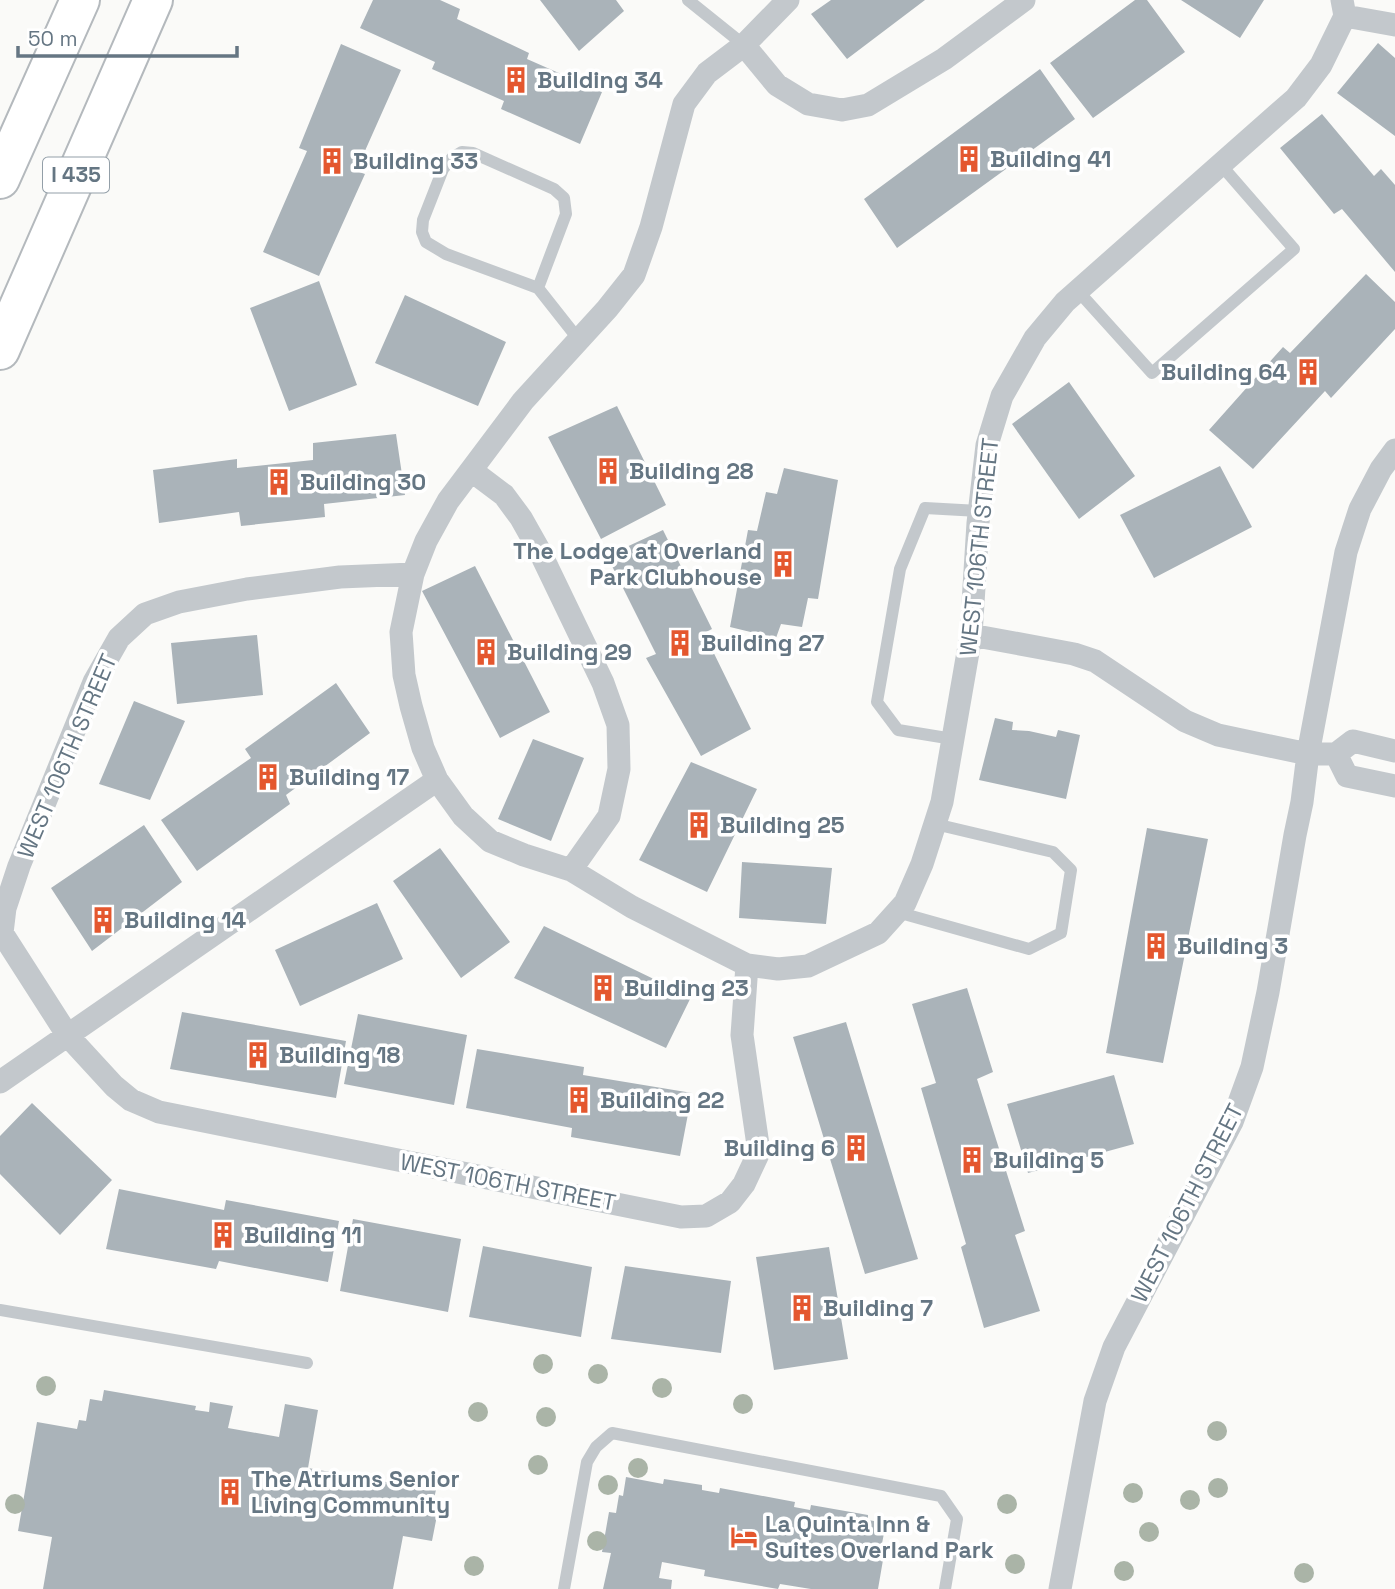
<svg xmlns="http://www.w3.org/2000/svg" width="1395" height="1589" font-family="'Space Grotesk',sans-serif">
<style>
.building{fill:#aab3b9}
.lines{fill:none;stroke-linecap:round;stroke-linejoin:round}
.highway-casing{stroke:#b4b9bd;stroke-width:42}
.lane{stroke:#c3c8cc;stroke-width:12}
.street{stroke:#c3c8cc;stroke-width:23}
.highway{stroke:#fff;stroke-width:38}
.tree{fill:#aab4a7}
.labels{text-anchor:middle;stroke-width:7;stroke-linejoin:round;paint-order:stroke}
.shield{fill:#fff;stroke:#939fa8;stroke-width:2}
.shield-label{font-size:21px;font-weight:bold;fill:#657683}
.poi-label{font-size:23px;font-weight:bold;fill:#657683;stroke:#fff;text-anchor:start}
.street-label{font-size:23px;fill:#657683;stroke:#fff}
</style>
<rect width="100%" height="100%" fill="#fafaf8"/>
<path class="building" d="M373,0H440L460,9L457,19L529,53L527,59L602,92L580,144L501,109L504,101L432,69L435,62L360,28Z
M540,0H616L624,11L579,51Z
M831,0H925L847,59L811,14Z
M1135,0H1147L1185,52L1093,118L1050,63Z
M1181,0H1264L1240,38Z
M1378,43L1395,58V136L1337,93Z
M341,44L401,70L356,171L365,174L319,276L263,252L307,151L299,148Z
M1040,69L1075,119L897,248L864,199Z
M1322,114L1374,176L1381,169L1395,185V272L1342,209L1334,214L1280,148Z
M1366,274L1395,302V329L1331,398L1325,391L1253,469L1209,430L1283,347L1290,353Z
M319,281L357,385L289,411L250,308Z
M405,295L506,342L478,406L375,363Z
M1069,382L1135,476L1079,519L1012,424Z
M617,406L666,505L601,539L548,437Z
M396,434L405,495L324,504L325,517L241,526L239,512L159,523L153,470L237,459V468L313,460V443Z
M1220,466L1252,527L1154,578L1120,515Z
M784,468L838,480L818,599L808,598L802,627L781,624L776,638L730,627L748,530L757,531L766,492L777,494Z
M663,530L712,629L704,633L751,729L701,756L646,658L656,654L607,556Z
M475,566L550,712L500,738L422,591Z
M257,635L263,695L177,704L171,643Z
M336,683L370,733L286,795L290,804L197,871L161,820L251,758L245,749Z
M134,701L185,721L150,800L99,784Z
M995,718L1013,722L1012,730L1029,731L1056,737L1058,730L1080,735L1066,799L979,780Z
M533,739L584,758L551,841L498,819Z
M691,762L757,789L707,892L639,860Z
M144,825L182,882L92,951L51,888Z
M1147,828L1208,839L1163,1063L1106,1053Z
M440,848L510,942L461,978L393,881Z
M742,862L832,868L826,924L739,918Z
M377,903L403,959L300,1006L275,950Z
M544,926L691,997L666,1048L514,978Z
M967,988L993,1072L977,1079L1025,1231L1015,1235L1040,1311L984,1328L961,1247L966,1244L921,1088L936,1083L912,1004Z
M182,1012L346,1041L336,1098L170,1069Z
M358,1014L467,1035L454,1105L344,1084Z
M846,1022L918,1259L865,1274L793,1037Z
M477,1049L584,1067L583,1075L692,1093L680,1156L571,1137L572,1128L466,1108Z
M1114,1075L1134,1144L1028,1173L1007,1104Z
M32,1103L112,1180L60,1235L0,1174V1136Z
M119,1189L224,1210L226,1200L339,1221L328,1282L219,1261L216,1269L106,1249Z
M353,1219L461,1239L448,1312L340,1291Z
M483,1246L592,1267L581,1337L469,1317Z
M829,1247L848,1359L774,1370L756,1257Z
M625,1266L731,1281L721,1353L611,1339Z
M104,1390L196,1406L195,1410L209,1412L210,1402L233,1406L228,1428L279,1437L285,1404L318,1410L308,1468L403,1485L404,1479L437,1485L434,1499L440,1500L432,1541L403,1536L393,1589H43L52,1537L18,1531L37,1422L77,1429L79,1420L86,1421L90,1399L102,1401Z
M626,1477L663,1484L664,1479L702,1485V1490L719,1493L720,1488L795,1502L794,1507L810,1510L811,1505L868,1515V1520L886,1523L879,1559L883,1560L878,1589H811L780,1584L778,1589L704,1576L705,1570L662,1562L659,1578L672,1580L671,1589H603L611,1553L602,1552L609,1512L616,1513L619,1495L623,1496Z"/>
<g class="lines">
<defs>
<path id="highway" d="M0,179L80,0
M0,350L153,0"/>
</defs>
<use href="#highway" class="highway-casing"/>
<path class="lane" d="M688,0L744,45
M538,288L566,214L564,198L554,189L473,153L462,152L452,158L443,169L423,220L422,232L426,242L446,254L538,288L579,340
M1078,291L1152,373L1294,249L1221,165
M953,739L898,730L877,702L900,569L925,508L979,511
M897,912L1029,949L1061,933L1071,870L1053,852L935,824
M0,1310L307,1363
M564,1589L587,1462L596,1447L612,1433L941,1496L957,1519L945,1589"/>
<path class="street" d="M788,0L744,45L707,73L684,104L651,227L634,275L607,309L523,401L448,501L426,541L413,574L401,632L404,675L411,706L423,748L437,780L463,816L490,841L524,855L571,870L632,907L747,965L778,969L808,966L878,933L905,903L922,864L942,802L971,635L978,523L987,445L1002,396L1035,338L1065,302L1296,98L1321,65L1345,16L1342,0
M1345,16L1395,25
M744,45L777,85L808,104L842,110L868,105L944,59L1024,0
M472,471L504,495L521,518L539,550L603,683L618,725L619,769L609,816L571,870
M413,574L340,577L247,589L179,602L145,614L119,638L94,682L19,866L5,908L2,933L68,1036L114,1086L131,1100L159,1112L681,1217L706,1216L730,1202L744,1184L759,1152L742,1035L747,965
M971,635L1074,654L1095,661L1185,721L1218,735L1308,754H1336L1353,741L1395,751
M1336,754L1347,776L1395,786
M0,1082L437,780
M1060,1589L1095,1401L1114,1347L1232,1122L1252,1067L1268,992L1295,835L1302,802L1308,754L1346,552L1360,509L1381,469L1395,450"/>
<use href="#highway" class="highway"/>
</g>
<g class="tree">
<circle cx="543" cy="1364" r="10"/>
<circle cx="598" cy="1374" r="10"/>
<circle cx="46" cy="1386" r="10"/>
<circle cx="662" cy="1388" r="10"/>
<circle cx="743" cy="1404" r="10"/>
<circle cx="478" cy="1412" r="10"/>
<circle cx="546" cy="1417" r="10"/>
<circle cx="1217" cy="1431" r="10"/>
<circle cx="538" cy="1465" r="10"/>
<circle cx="638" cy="1468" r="10"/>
<circle cx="608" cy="1485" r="10"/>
<circle cx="1218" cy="1488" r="10"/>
<circle cx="1133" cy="1493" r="10"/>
<circle cx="1190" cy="1500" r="10"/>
<circle cx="15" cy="1504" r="10"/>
<circle cx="1007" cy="1504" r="10"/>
<circle cx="1149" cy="1532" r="10"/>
<circle cx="597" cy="1541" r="10"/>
<circle cx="1015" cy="1564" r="10"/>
<circle cx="474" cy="1566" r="10"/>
<circle cx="1124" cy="1571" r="10"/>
<circle cx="1304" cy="1573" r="10"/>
</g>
<defs>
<symbol id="building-bare" viewBox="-9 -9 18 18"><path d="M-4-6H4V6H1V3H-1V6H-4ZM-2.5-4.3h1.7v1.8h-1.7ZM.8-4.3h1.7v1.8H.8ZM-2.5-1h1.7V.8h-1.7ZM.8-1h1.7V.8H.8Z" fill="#e4572e" stroke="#fff" stroke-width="2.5" paint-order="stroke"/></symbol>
<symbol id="hotel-bare" viewBox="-9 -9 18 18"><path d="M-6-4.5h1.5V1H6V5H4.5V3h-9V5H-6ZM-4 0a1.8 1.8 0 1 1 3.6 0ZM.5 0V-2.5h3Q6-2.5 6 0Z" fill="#e4572e" stroke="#fff" stroke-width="2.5" paint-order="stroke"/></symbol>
</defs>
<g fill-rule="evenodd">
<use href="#building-bare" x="497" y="61" width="38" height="38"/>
<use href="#building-bare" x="950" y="140" width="38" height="38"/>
<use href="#building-bare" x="313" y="142" width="38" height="38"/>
<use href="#building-bare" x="1289" y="353" width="38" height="38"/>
<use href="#building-bare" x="589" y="452" width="38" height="38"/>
<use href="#building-bare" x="260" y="463" width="38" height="38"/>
<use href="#building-bare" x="764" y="545" width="38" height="38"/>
<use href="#building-bare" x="661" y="624" width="38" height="38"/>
<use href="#building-bare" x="467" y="633" width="38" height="38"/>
<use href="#building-bare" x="249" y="758" width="38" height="38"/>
<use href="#building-bare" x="680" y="806" width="38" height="38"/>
<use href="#building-bare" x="84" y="901" width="38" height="38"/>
<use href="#building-bare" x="1137" y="927" width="38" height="38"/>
<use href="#building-bare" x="584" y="969" width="38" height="38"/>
<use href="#building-bare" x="239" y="1036" width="38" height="38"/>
<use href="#building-bare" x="560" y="1081" width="38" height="38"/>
<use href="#building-bare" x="837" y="1129" width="38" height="38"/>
<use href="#building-bare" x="953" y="1141" width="38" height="38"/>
<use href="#building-bare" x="204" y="1216" width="38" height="38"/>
<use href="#building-bare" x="783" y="1289" width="38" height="38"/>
<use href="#building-bare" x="211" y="1473" width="38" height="38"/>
<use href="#hotel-bare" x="725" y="1518" width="38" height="38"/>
</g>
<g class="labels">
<rect class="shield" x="43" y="157.5" width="66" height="35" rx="5"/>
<g class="shield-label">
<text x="76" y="182">I 435</text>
</g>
<g class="poi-label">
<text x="537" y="88">Building 34</text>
<text x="990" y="167">Building 41</text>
<text x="353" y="169">Building 33</text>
<text x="1287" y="380" text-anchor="end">Building 64</text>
<text x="629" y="479">Building 28</text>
<text x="300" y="490">Building 30</text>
<text x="762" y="559" text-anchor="end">The Lodge at Overland<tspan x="762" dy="26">Park Clubhouse</tspan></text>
<text x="701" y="651">Building 27</text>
<text x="507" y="660">Building 29</text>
<text x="289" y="785">Building 17</text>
<text x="720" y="833">Building 25</text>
<text x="124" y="928">Building 14</text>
<text x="1177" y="954">Building 3</text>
<text x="624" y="996">Building 23</text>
<text x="279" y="1063">Building 18</text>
<text x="600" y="1108">Building 22</text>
<text x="835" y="1156" text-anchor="end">Building 6</text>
<text x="993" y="1168">Building 5</text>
<text x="244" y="1243">Building 11</text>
<text x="823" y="1316">Building 7</text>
<text x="251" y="1487">The Atriums Senior<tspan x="251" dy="26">Living Community</tspan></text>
<text x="765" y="1532">La Quinta Inn &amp;<tspan x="765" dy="26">Suites Overland Park</tspan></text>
</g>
<g class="street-label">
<text transform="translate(979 547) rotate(-84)" y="8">WEST 106TH STREET</text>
<text transform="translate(67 756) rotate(-67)" y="8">WEST 106TH STREET</text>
<text transform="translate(508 1182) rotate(11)" y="8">WEST 106TH STREET</text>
<text transform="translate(1187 1203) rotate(-63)" y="8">WEST 106TH STREET</text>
</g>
</g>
<path d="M18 46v10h219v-10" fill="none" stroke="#657683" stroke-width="3.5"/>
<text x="28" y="46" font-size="21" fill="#657683" stroke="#ffffff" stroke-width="5" paint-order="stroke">50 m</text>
</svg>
